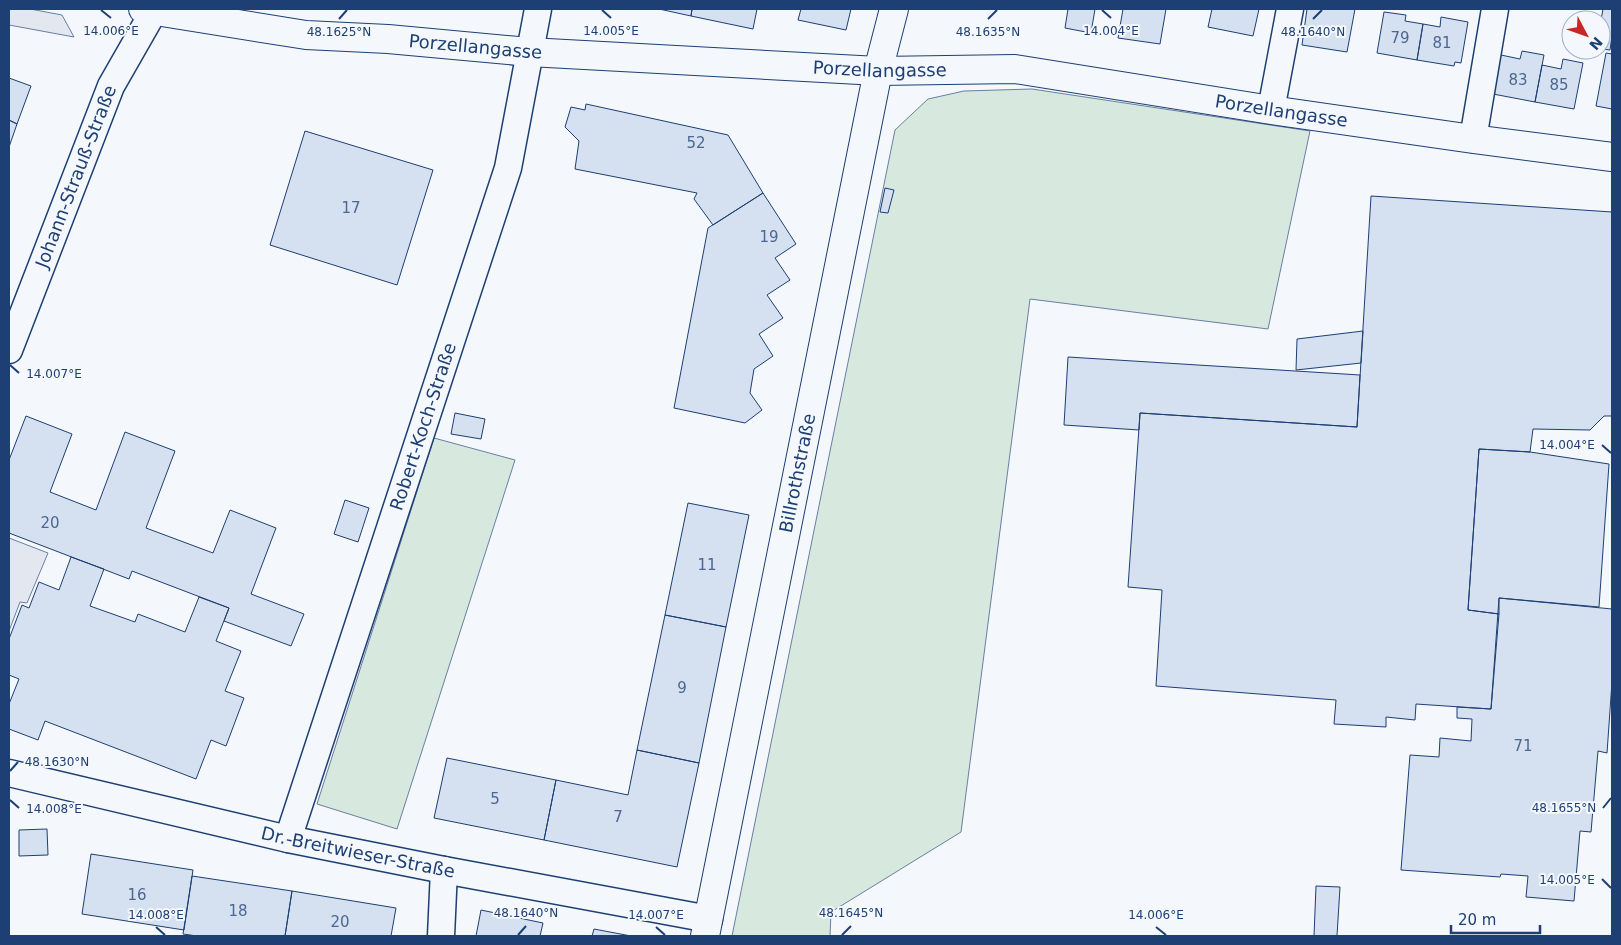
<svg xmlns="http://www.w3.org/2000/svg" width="1621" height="945" font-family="'DejaVu Sans',sans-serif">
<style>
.green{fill:#d7e8df;stroke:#687fa3}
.parking{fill:#e3e8f0;stroke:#687fa3}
.building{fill:#d5e0f0;stroke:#1d3f73}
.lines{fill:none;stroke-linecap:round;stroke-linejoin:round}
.minor-casing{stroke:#1d3f73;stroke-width:29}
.tertiary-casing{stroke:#1d3f73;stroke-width:30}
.minor{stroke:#f4f7fb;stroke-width:26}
.tertiary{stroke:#f4f7fb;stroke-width:28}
.ticks{fill:none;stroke:#1d3f73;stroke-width:2}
.labels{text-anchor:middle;stroke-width:4;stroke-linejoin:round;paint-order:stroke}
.number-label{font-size:15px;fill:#4b6792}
.street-label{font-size:18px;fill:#1d3f73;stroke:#f4f7fb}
.ticks-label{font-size:12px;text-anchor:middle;fill:#1d3f73;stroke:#f4f7fb;stroke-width:4;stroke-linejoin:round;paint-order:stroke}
</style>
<rect width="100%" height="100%" fill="#f4f7fb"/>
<path class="green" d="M1032,89L1310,131L1268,329L1030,299L961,832L831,912L830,936H732L895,130L928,99L964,91Z
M434,438L515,460L397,829L317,804Z"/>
<path class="parking" d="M9,9H30L62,15L74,37L9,25Z
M9,538L48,553L27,603L20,602L9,631Z"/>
<path class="building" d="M659,9H692L691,16Z
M692,9H757L753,29L691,16Z
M801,9H851L846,30L798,20Z
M1068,9H1095L1091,33L1065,28Z
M1123,9H1166L1160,44L1118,38Z
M1212,9H1259L1253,36L1208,27Z
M1307,9H1355L1347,52L1302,45Z
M1603,9H1612V36L1610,50L1601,49V20Z
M1384,12L1406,15L1405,21L1423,24L1417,60L1377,53Z
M1441,17L1468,22L1461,63L1455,62L1454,66L1417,60L1423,24L1440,27Z
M1522,51L1544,55L1535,102L1493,94L1501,55L1520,59Z
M1606,53L1612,54V109L1596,106Z
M1563,59L1583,63L1574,109L1535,102L1542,65L1561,69Z
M9,78L31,86L17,124L9,120Z
M586,104L728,135L763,193L713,225L694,199L697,193L575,169L579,141L565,127L571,107L585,110Z
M9,120L17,124L9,147Z
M305,131L433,170L397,285L270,245Z
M885,188L894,190L888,213L880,212Z
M763,193L796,244L775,258L790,280L767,295L783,318L759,334L773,356L754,369L750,393L762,410L745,423L674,408L708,228Z
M1371,196L1612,212V416H1604L1590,430L1533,429L1530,452L1479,449L1468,610L1499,614L1491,709L1416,704L1415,720L1386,717V727L1334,724L1336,700L1156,686L1162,590L1128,587L1140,413L1357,427Z
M1363,331L1361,363L1296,370L1297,339Z
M1068,357L1360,375L1357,427L1140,413L1139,430L1064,425Z
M455,413L485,419L481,439L451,434Z
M26,416L72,434L50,492L96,510L125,432L175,451L146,528L213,553L230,510L276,528L251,594L304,614L291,646L224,621L229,608L132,571L129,579L9,533V460Z
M1479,449L1530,452L1609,464L1599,607L1499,598V614L1468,610Z
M345,500L369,508L358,542L334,534Z
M688,503L749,515L726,627L665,615Z
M71,557L104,569L90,606L135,622L138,614L185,632L199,597L229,608L216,641L241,651L225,691L244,698L226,746L211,740L196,779L45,721L38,740L9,729V704L19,679L9,675V639L22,605L29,608L39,582L59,590Z
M1499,598L1612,609V682L1607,753L1598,751L1591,832L1580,831L1574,901L1526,897L1528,876L1501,874L1500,877L1401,870L1410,755L1439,757L1440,738L1471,741L1472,719L1457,718V707L1491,709Z
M665,615L726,627L699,763L637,750Z
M637,750L699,763L677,867L544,840L556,780L628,795Z
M447,758L556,780L544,840L434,818Z
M47,829L48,855L19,856V830Z
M91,854L193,870L184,930L82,914Z
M192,876L292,891L285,936H197L183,934Z
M1316,886L1340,887L1337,936H1314Z
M292,891L396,908L391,936H285Z
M481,910L543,923L540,936H476Z
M594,929L631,936H592Z"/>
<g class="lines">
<defs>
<g id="minor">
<path d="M1271,110L1290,9"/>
<path d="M1473,139L1495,9"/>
<path id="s1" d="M9,350L111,86L155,9"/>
<path id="s2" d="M9,773L288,839L444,870L709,919"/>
<path id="s3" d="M288,839L508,168L538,9"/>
<path d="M441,936L444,870"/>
</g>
<g id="tertiary">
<path id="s4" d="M143,9L306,35L388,39L529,52L878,71L1015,69L1271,110L1473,139L1612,157"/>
<path id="s5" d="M705,936L878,71L894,9"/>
</g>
</defs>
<use href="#minor" class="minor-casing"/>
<use href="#tertiary" class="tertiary-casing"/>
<use href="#minor" class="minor"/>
<use href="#tertiary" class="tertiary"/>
</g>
<path class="ticks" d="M101,10L111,18M602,10L611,18M1102,10L1111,18M339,19L347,10M988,19L997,10M1313,19L1322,10M10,365L19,373M1602,445L1611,453M10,771L18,762M10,800L19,808M1603,808L1611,798M1602,879L1611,888M156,927L165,935M656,927L665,935M1156,927L1166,935M518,935L526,926M842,935L851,926"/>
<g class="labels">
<g class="number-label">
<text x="1400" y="43">79</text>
<text x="1442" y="48">81</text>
<text x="1518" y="85">83</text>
<text x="1559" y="90">85</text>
<text x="696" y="148">52</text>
<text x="351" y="213">17</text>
<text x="769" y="242">19</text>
<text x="50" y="528">20</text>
<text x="707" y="570">11</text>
<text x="682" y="693">9</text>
<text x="1523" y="751">71</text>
<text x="495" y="804">5</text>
<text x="618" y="822">7</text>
<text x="137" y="900">16</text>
<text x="238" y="916">18</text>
<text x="340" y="927">20</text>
</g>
<g class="street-label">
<text dy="6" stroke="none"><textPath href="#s4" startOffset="335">Porzellangasse</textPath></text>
<text dy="6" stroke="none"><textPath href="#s4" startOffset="740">Porzellangasse</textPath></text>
<text dy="6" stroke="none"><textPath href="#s4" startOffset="1145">Porzellangasse</textPath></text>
<text dy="6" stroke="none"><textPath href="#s1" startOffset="186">Johann-Strauß-Straße</textPath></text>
<text dy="6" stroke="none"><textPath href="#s3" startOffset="434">Robert-Koch-Straße</textPath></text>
<text dy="6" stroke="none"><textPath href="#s5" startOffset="472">Billrothstraße</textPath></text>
<text dy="6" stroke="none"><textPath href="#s2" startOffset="358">Dr.-Breitwieser-Straße</textPath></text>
</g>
</g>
<g class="ticks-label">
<text x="111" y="35">14.006°E</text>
<text x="611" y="35">14.005°E</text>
<text x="1111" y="35">14.004°E</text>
<text x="339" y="36">48.1625°N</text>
<text x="988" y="36">48.1635°N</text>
<text x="1313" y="36">48.1640°N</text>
<text x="54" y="378">14.007°E</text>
<text x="1567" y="449">14.004°E</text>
<text x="57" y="766">48.1630°N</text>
<text x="1564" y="812">48.1655°N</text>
<text x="54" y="813">14.008°E</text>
<text x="1567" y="884">14.005°E</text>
<text x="526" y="917">48.1640°N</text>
<text x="851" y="917">48.1645°N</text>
<text x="156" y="919">14.008°E</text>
<text x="656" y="919">14.007°E</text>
<text x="1156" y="919">14.006°E</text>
</g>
<rect width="1621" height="945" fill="none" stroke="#1d3f73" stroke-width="20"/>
<g transform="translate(1586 35) rotate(131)"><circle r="24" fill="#f4f7fb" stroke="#9eadc5"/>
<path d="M0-4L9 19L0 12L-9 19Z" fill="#c62828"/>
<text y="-8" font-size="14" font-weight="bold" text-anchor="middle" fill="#1d3f73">N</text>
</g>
<path d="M1451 925v8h89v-8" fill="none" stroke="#1d3f73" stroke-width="2.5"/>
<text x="1458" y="925" font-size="15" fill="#1d3f73" stroke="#f4f7fb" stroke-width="4" paint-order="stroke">20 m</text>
</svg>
